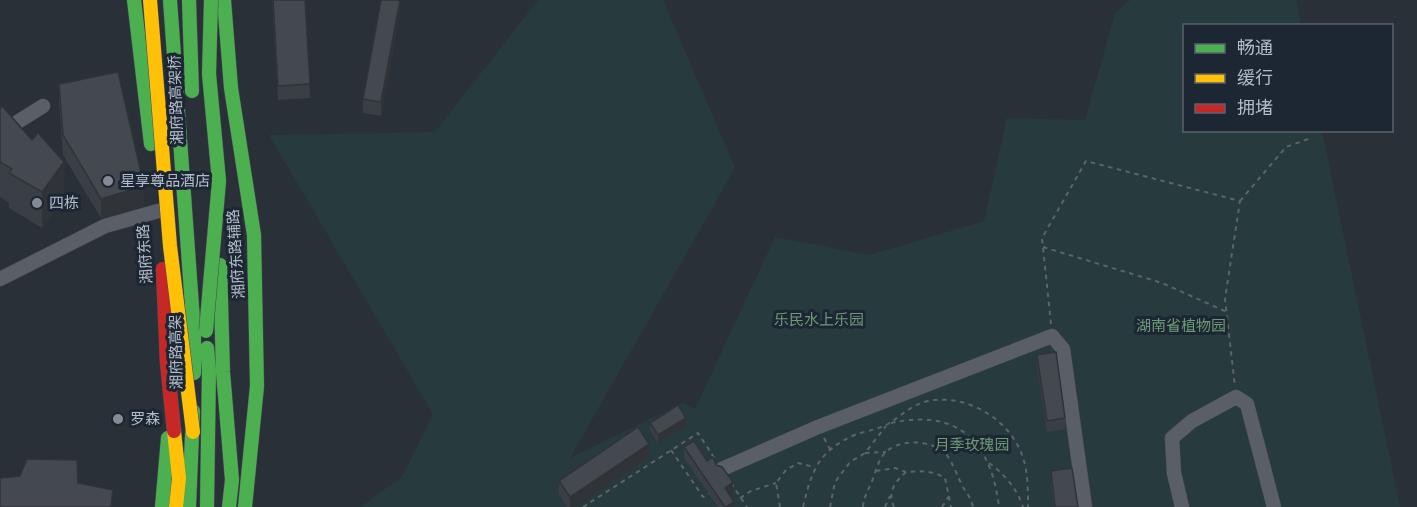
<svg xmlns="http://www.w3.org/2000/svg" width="1417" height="507" font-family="'Fira Sans Condensed','Noto Sans SC',sans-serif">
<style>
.green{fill:#273a3e}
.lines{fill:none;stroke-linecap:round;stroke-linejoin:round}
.street-casing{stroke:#484c53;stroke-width:15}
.fast-casing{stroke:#484c53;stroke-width:15}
.slow-casing{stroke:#484c53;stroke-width:15}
.jam-casing{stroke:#484c53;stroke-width:15}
.path{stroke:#5d636a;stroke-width:2;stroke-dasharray:4.5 4.5;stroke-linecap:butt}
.street{stroke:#5a5e66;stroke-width:14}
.fast{stroke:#4caf50;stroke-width:14}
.slow{stroke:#ffc107;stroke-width:14}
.jam{stroke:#c62828;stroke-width:14}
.fast-bridge-casing{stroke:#474c53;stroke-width:15;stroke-linecap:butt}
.slow-bridge-casing{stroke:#474c53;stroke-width:15;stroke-linecap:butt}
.fast-bridge{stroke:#4caf50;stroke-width:14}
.slow-bridge{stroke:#ffc107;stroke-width:14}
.wall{fill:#3a3f45}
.shaded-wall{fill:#303338}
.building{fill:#444950;stroke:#303338;stroke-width:1.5}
.poi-dot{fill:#848b96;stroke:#1d2633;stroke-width:2}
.labels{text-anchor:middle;stroke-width:6;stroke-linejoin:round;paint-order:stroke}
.street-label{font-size:15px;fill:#b4bcc9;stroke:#1d2633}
.poi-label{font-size:15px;fill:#b4bcc9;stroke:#1d2633;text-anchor:start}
.park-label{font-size:15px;fill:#6b9a76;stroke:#1d2633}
</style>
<rect width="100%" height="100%" fill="#2a3038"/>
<path class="green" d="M538,0H663L735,168L570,458L683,403L695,409L775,237L869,255L984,221L1007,118L1085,120L1115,13L1130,0H1296L1301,25L1184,26V130L1322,131L1400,507H360L402,477L433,414L269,135L435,132Z"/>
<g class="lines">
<defs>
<path id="street" d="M0,133L43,106
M0,279L105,226L158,211
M722,469L818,427L1052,336L1063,349L1085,507
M1182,507L1174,473L1172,438L1192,421L1236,397L1247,404L1274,507"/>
<path id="fast" d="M134,0L151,144
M170,0L194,334V373
M189,0L192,91
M224,0L231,88L254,235L257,386L245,507
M220,265L223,372L232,480L229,507
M207,348L209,371L207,507
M162,507L168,438
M189,507L193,411"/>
<path id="slow" d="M174,431L179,478L176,507"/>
<path id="jam" d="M163,269L167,362L174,431"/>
</defs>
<use href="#street" class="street-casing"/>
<use href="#fast" class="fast-casing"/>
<use href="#slow" class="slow-casing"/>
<use href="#jam" class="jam-casing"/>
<path class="path" d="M1240,201L1286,147L1311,138
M1043,247L1162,283L1227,312
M1051,324L1042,238L1086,161L1240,201L1225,299L1235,387
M891,423C959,408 991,442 999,507
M824,438L830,449
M671,450L703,497L711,492
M865,453L886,452
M989,463C1004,474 1017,488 1023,507
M876,471L895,468L906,472
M731,483L747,507
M740,498L751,491L776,483
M583,507L698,433L715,459
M780,507L776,483L786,470L798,463L814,467
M803,507C812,469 819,450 857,434C867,431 879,429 888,424C901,416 911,405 928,401C968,393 1013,421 1024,461C1028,475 1028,492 1028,507
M830,507L835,482L850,462L865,453L886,426
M863,507C864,496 868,491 872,481C876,472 878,459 886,452C900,438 933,440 946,454C953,463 956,473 961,483C965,493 970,494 973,507
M885,507L890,496
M894,507C887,492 895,482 906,472C920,471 932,470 945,478L951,507
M942,507L949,496"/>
<use href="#street" class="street"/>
<use href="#fast" class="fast"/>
<use href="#slow" class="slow"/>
<use href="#jam" class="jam"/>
<defs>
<path id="fast-bridge" d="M206,331L219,181L209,74L211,0"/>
<path id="slow-bridge" d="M150,0L170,246L193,432"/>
</defs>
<use href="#fast-bridge" class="fast-bridge-casing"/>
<use href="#slow-bridge" class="slow-bridge-casing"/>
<use href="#fast-bridge" class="fast-bridge"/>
<use href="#slow-bridge" class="slow-bridge"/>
</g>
<path class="wall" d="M272,0H305L310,98L278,100Z
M400,13L381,116L363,113V99Z
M59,84L144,206L101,218L63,155L59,103Z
M0,109L64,198L42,228L9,208V203L0,197Z
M1037,355L1065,418V429L1047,432L1037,366Z
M650,423L686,425L658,443L650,430Z
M684,447L707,461L716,465L733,493L730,495L734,507H718L684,458Z
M649,458L576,507H567L559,494V481Z
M1051,471L1078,507H1054L1051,485Z"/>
<path class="shaded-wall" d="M400,0V13L381,116V102Z
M64,162V198L42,228V192Z
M144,186V206L101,218V199Z
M686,418V425L658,443V435Z
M649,444V458L576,507H570V497Z
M733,482V493L725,499V488Z
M734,502V507H726Z"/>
<path class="building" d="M273,0H305L310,84L278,86Z
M381,0H400L381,102L363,99Z
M118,72L144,186L101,199L63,135L59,84Z
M2,106L32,140L38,133L64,162L42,192L9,173L12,169L0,162V109Z
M1056,352L1065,418L1047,421L1037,355Z
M678,405L686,418L658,435L650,423Z
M638,427L649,444L570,497L559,481Z
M694,441L707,461L713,457L716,465L722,467L733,482L725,488L734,502L726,507H725L684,447Z
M27,459L77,460L78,483L113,490L111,507H0V478L20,476Z
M1072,468L1078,507H1055L1051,471Z"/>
<g class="poi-dot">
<circle cx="108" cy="181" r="6"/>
<circle cx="37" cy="203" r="6"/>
<circle cx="118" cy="419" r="6"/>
</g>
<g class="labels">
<g class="street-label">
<text transform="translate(176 100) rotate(-92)" y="5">湘府路高架桥</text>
<text transform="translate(145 254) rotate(-94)" y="5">湘府东路</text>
<text transform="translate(236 254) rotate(-94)" y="5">湘府东路辅路</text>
<text transform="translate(176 352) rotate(-91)" y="5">湘府路高架</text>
</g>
<g class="poi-label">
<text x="120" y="186">星享尊品酒店</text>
<text x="49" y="208">四栋</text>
<text x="130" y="424">罗森</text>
</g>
<g class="park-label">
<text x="819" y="325">乐民水上乐园</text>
<text x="1181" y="331">湖南省植物园</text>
<text x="972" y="450">月季玫瑰园</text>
</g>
</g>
<rect x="1183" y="24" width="210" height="108" fill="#1d2633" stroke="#59626f" stroke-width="1.5"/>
<rect x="1195" y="44" width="30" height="9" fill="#4caf50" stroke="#59626f" stroke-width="1.5"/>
<text x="1237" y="54" font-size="18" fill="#b4bcc9">畅通</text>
<rect x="1195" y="74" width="30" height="9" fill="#ffc107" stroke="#59626f" stroke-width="1.5"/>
<text x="1237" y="84" font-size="18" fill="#b4bcc9">缓行</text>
<rect x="1195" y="104" width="30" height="9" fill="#c62828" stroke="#59626f" stroke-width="1.5"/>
<text x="1237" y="114" font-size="18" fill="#b4bcc9">拥堵</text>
</svg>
